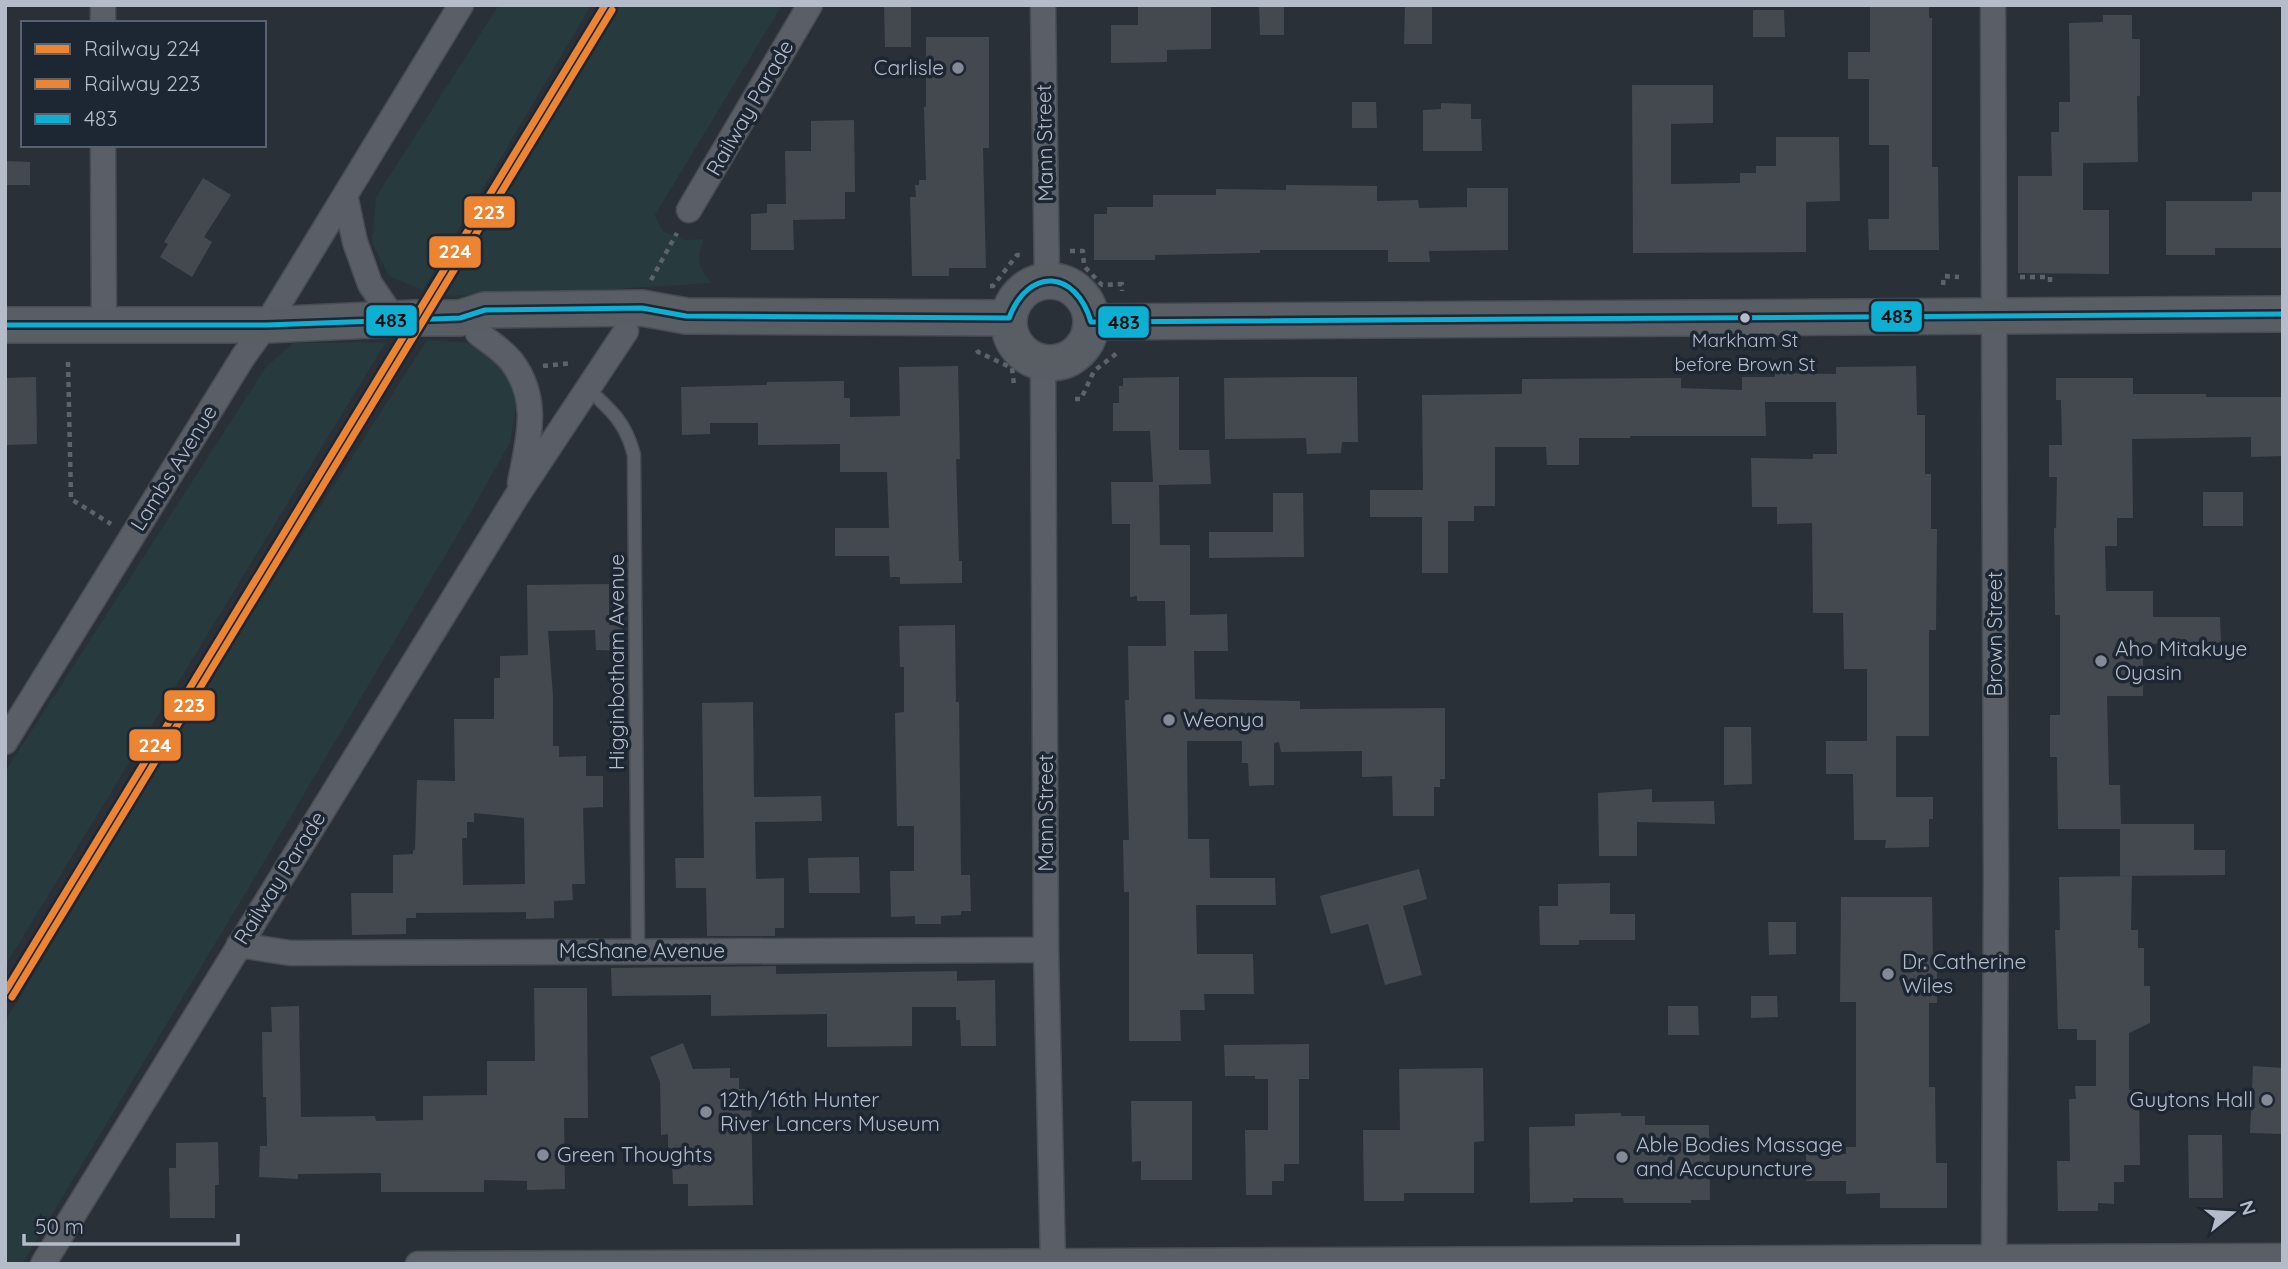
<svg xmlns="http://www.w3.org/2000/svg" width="2288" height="1269" font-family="Quicksand,sans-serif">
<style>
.green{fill:#273a3e}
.building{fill:#444950;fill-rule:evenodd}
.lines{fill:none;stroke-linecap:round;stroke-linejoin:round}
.lane-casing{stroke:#484c53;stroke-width:15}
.street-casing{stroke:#484c53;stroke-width:27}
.secondary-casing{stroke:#484c53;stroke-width:38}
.path{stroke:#5d636a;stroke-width:4.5;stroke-dasharray:5 5;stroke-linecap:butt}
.lane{stroke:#5a5e66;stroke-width:12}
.street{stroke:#5a5e66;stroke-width:24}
.secondary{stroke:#595d64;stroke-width:35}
.bus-1-casing{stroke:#1d2633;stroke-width:10}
.bus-1{stroke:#0dafd3;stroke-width:5}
.rail-1-casing{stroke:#1d2633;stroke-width:12}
.rail-2-casing{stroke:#1d2633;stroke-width:12}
.rail-1{stroke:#ed8431;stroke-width:7}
.rail-2{stroke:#ed8431;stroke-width:7}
.poi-dot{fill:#848b96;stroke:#1d2633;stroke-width:2.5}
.bus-dot{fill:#b4bcc9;stroke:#1d2633;stroke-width:2.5}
.labels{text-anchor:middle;stroke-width:7;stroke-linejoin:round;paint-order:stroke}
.bus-label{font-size:19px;fill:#b4bcc9;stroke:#1d2633}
.poi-label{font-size:21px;fill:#b4bcc9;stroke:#1d2633;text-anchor:start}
.street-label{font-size:21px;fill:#b4bcc9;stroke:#1d2633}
.line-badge{stroke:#1d2633;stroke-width:2.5}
.badge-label{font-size:19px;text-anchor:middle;font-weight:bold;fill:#fff}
.pale-badge-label{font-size:19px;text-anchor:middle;font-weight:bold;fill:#111}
</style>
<rect width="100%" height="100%" fill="#2a3038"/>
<path class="green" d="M499,5H591L423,290L389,276L372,243L376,197Z
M621,5H782L655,215L662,231L684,240L704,239C696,257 698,269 712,283L535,294L439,296Z
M427,340L468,343L496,361L509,379L516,405L510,442L472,510L239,904L22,1264H5V1022L227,652Z
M386,342L5,966V772L266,367L293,343Z"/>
<path class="building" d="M884,5H911V47H885Z
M1138,5H1211V49L1167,50V62L1111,63V25H1138Z
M1259,5H1284V35H1260Z
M1405,5H1432V44H1404Z
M1870,5H1929V18H1932V167H1938L1939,250H1869L1868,219H1889V145H1869V79H1848V52H1870Z
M1753,10H1784L1785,37H1753Z
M2103,15H2132V39H2140V96H2137L2138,162L2083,163V210H2109V274L2018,273V176H2052L2051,132H2059V102H2070L2069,23L2103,22Z
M926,37H989V148H983L986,268H949V276H912L910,197H916L915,185H919V180H926L924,107H926Z
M1632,85H1713V123L1671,124V184L1740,183V173H1756V166H1776V137H1839L1840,201L1806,202V252L1633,253Z
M1352,102H1376L1377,128H1352Z
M1441,103L1471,104V119H1481L1482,151H1423V110L1441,109Z
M854,120L855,192H845V219L793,220L794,250H751V214L767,213V204H786L785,151H811V121Z
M5,161L30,162V185H5Z
M203,178L231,195L204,237L212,242L192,277L160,257L168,244L164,242Z
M1286,185L1377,186V201L1418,200L1419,208L1467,207V188H1508V250L1429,251L1430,262H1388V250H1260V253L1155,255V260H1094V214H1107V207H1153V195H1216V189L1286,190Z
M2252,192H2283V248H2215V255H2166V201H2252Z
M958,366L960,459H956L959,561H962V583L900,584V577H890L889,556H835V528H889L887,472H840V444L758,445V423H710V434L682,435L681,387L767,385V382L844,381V398H850V417L900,416L899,367Z
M1916,366L1917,415H1925V474H1931V529H1937L1936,630H1929V736H1896V797H1933V819H1929V847L1885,848L1886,840H1854L1853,774H1826V741H1867V669H1844L1843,613H1813L1812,523L1777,524V507H1752L1751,458L1813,459V454H1837L1836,402H1765L1766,436H1630V438H1579V465H1547L1546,447H1495V506H1474V521H1448V573H1422V517H1370V490H1423L1422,395L1522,394V379L1681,378V388L1742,390V377H1775V373L1836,374V367Z
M36,377L37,444L5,445V378Z
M1179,377V450H1209L1211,484L1159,485L1160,545H1190V615L1227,614L1228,651H1194L1195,699L1300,701V709L1445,708V779H1440V787H1434V816H1393L1392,776L1362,777V751L1281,752L1279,742L1274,743V785L1249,786L1248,763H1242V741H1187L1188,839H1209L1210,878H1275L1276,905H1196L1197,954H1253L1254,994H1204L1205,1010H1180L1181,1041H1129V892H1124L1123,840H1129L1125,700H1129L1128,646H1166L1165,601H1137V596L1130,597V524H1112L1111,482H1153L1150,431H1113V403H1119V386H1123V378Z
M1309,377H1357L1358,442H1342L1341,453L1307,454L1306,438L1225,439L1224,378Z
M2056,378H2133V394H2206V397H2283V456L2251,457V437L2132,439L2133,518H2117V546H2105L2106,591H2153V617H2220L2221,643L2143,644V696H2107L2109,785H2120L2121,824H2194V850H2225V875L2120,876V829H2058L2057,757H2050V715H2060V615H2055L2054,528H2056L2057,477H2049V445H2062L2061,400H2056Z
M2203,492H2243V526H2203Z
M1273,493H1303L1304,557L1209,558V532H1273Z
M609,584V625H623V651L596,650L595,630L548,631L553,696V746H559V757L586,756V776H603V807L583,808L585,884H572L573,900L554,901V918L526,919V912L416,913V918H406V934L352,935L351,893H393V855L413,854V850H415L417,780L455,781L454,719H494V678H500V656L528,655L527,585ZM474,813L524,818L525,884L463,885L462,838H467V822H474Z
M955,625L956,702H959L961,875H970L971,911H961V915L941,916V924H915V916L891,917L890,871H914V826H897L895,713L904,712V667H900L899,626Z
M753,702L754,797L821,796L822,821L755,822L756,879L784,878V928H775V936H707L706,888H676L675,858H704L702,703Z
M1724,727H1751L1752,784L1724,785Z
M1652,789V802L1714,801L1715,824L1637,822V856H1599L1598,793Z
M859,857L860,893H809L808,858Z
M1419,869L1427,899L1403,906L1422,975L1385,985L1368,924L1331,934L1320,896Z
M2132,876L2131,930H2138V948H2144V986H2150V1023L2129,1033V1090H2139L2140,1165H2124V1182H2114V1204L2098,1203V1211H2058L2057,1161H2070L2069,1099H2076L2075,1086H2096V1040H2077V1029H2058L2055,930H2060L2059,877Z
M1610,883V914H1635V940H1579V945H1540L1539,906H1558V884Z
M1841,897H1932L1933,960H1937V1003H1929V1087H1935L1936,1163H1947V1208H1880V1193L1846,1194V1181H1806V1154H1846V1147H1856V1002H1840Z
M1768,922H1796V954L1769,955Z
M776,966V974L957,971V981L995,980L996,1046H961L960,1020H956V1007H912V1046L827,1047V1014L711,1016V995L612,996L611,968Z
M534,988H587L588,1118H564L565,1189L527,1190V1181L484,1180V1192H381V1173L298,1174V1179L259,1177L260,1146H267L266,1097H263L262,1032H272L271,1007L299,1006L301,1117L375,1116L376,1121L423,1120V1096L487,1095V1061H535Z
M1751,996H1777L1778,1017L1751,1018Z
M1668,1006H1698L1699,1035H1668Z
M683,1043L693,1069L730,1068V1078H739V1089H751L753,1205L688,1206V1184H673L672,1163H668V1134L661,1135L660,1082L650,1057Z
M1309,1044V1079H1299V1164H1284V1181H1272V1195H1246L1245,1130H1268V1079H1255V1076H1225L1224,1045Z
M2253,1066L2283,1068V1134L2250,1133Z
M1483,1068L1484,1141L1474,1142V1193H1404V1201H1364L1363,1130H1400L1399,1069Z
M1131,1101H1192V1180H1141V1161L1132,1162Z
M1621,1113V1116H1645V1125H1709L1710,1200H1691V1203H1624L1623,1198H1573V1202L1530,1203L1529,1127L1575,1126V1114Z
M2188,1135H2222L2223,1198H2189Z
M218,1142L219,1185H215V1218H170L169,1168H176V1143Z"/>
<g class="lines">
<defs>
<path id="lane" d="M588,389C612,411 626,423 634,455L638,951"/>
<path id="street" d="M103,5V23
M1043,5L1047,281
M1993,5L1996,878L1994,1264
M103,145L104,325
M345,195L355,242L370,284L394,319
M689,210L810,5
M478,333C489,342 504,351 512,362C541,401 528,440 520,483
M1043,363L1046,950L1053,1264
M5,742L243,357L266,325L461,5
M239,945L290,953L1046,950
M43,1264L518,494L626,331
M418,1264L2283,1256"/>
<path id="secondary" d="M1009 322a41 41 0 1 1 82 0a41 41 0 1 1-82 0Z
M1091,322L2283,314
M5,325H266L414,318H460L485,310L642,308L686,316L1009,318"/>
</defs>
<use href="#lane" class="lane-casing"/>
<use href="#street" class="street-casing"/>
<use href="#secondary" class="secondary-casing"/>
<path class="path" d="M1070,251H1083L1084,266L1102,285L1122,284V291
M2020,277H2050V286
M651,280L677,233
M1943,285L1944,276L1959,277
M990,286H993L1017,255H1023
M977,350L978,352L1012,368L1014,385
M68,362L71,499L111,524
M543,366L573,363
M1075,399H1081L1094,371L1117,353"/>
<use href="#lane" class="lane"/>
<use href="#street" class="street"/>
<use href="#secondary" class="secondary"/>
<defs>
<path id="bus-1" d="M5,325H266L460,318L485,310L642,308L686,316L1009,318C1029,266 1076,270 1091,322L2283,314"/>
</defs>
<use href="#bus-1" class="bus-1-casing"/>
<use href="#bus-1" class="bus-1"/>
<defs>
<path id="rail-1" d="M5,992L605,5"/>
<path id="rail-2" d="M12,997L612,10"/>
</defs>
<use href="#rail-1" class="rail-1-casing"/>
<use href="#rail-2" class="rail-2-casing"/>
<use href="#rail-1" class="rail-1"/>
<use href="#rail-2" class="rail-2"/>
</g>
<g class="poi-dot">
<circle cx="958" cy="68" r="7"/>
<circle cx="2101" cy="661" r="7"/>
<circle cx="1169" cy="720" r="7"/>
<circle cx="1888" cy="974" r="7"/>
<circle cx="2267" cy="1100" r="7"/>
<circle cx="706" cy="1112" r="7"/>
<circle cx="543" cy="1155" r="7"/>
<circle cx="1622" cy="1157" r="7"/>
</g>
<circle class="bus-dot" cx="1745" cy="318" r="6"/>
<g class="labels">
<g class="bus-label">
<text x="1745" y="347">Markham St<tspan x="1745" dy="24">before Brown St</tspan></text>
</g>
<g class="poi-label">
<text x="944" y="75" text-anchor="end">Carlisle</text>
<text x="2115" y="656">Aho Mitakuye<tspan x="2115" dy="24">Oyasin</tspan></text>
<text x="1183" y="727">Weonya</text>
<text x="1902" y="969">Dr. Catherine<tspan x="1902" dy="24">Wiles</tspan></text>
<text x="720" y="1107">12th/16th Hunter<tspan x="720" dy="24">River Lancers Museum</tspan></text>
<text x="2253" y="1107" text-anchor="end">Guytons Hall</text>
<text x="1636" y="1152">Able Bodies Massage<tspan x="1636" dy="24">and Accupuncture</tspan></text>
<text x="557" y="1162">Green Thoughts</text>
</g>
<g class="street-label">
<text transform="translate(750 108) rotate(-60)" y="7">Railway Parade</text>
<text transform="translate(1045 143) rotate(-91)" y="7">Mann Street</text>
<text transform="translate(174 468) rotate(-58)" y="7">Lambs Avenue</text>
<text transform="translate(1995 634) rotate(-90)" y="7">Brown Street</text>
<text transform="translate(617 662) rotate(-90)" y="7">Higginbotham Avenue</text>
<text transform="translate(1046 813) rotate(-90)" y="7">Mann Street</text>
<text transform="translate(280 878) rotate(-58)" y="7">Railway Parade</text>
<text x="642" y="958">McShane Avenue</text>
</g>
</g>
<g class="line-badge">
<rect x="463" y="195" width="53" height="34" rx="7" fill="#ed8431"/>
<rect x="428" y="235" width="54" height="34" rx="7" fill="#ed8431"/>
<rect x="1870" y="300" width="53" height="33" rx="7" fill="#0dafd3"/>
<rect x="365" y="304" width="53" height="33" rx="7" fill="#0dafd3"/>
<rect x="1097" y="305" width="53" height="34" rx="7" fill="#0dafd3"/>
<rect x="163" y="689" width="53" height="33" rx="7" fill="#ed8431"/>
<rect x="128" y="728" width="54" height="34" rx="7" fill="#ed8431"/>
</g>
<g class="badge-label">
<text x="489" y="219">223</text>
<text x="455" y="258">224</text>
<text x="189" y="712">223</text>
<text x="155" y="752">224</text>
</g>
<g class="pale-badge-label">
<text x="1897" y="323">483</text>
<text x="391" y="327">483</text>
<text x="1124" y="329">483</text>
</g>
<rect width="2288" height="1269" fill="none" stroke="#b4bcc9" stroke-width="14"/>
<rect x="21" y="21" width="245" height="126" fill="#1d2633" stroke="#59626f" stroke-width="2"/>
<rect x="35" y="44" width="35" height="10" fill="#ed8431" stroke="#59626f" stroke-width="2"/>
<text x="84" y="56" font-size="21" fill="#b4bcc9">Railway 224</text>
<rect x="35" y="79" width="35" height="10" fill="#ed8431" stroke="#59626f" stroke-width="2"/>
<text x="84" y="91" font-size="21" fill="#b4bcc9">Railway 223</text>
<rect x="35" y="114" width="35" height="10" fill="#0dafd3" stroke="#59626f" stroke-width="2"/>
<text x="84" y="126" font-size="21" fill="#b4bcc9">483</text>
<g transform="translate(2232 1213) rotate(72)" stroke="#1d2633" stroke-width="5" paint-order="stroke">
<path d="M0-5L12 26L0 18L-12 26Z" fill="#b4bcc9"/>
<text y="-10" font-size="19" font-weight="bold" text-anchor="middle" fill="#b4bcc9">N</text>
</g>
<path d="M24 1234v10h214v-10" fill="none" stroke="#b4bcc9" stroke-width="3.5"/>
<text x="35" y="1234" font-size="21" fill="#b4bcc9" stroke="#1d2633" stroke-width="5" paint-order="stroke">50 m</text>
</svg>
